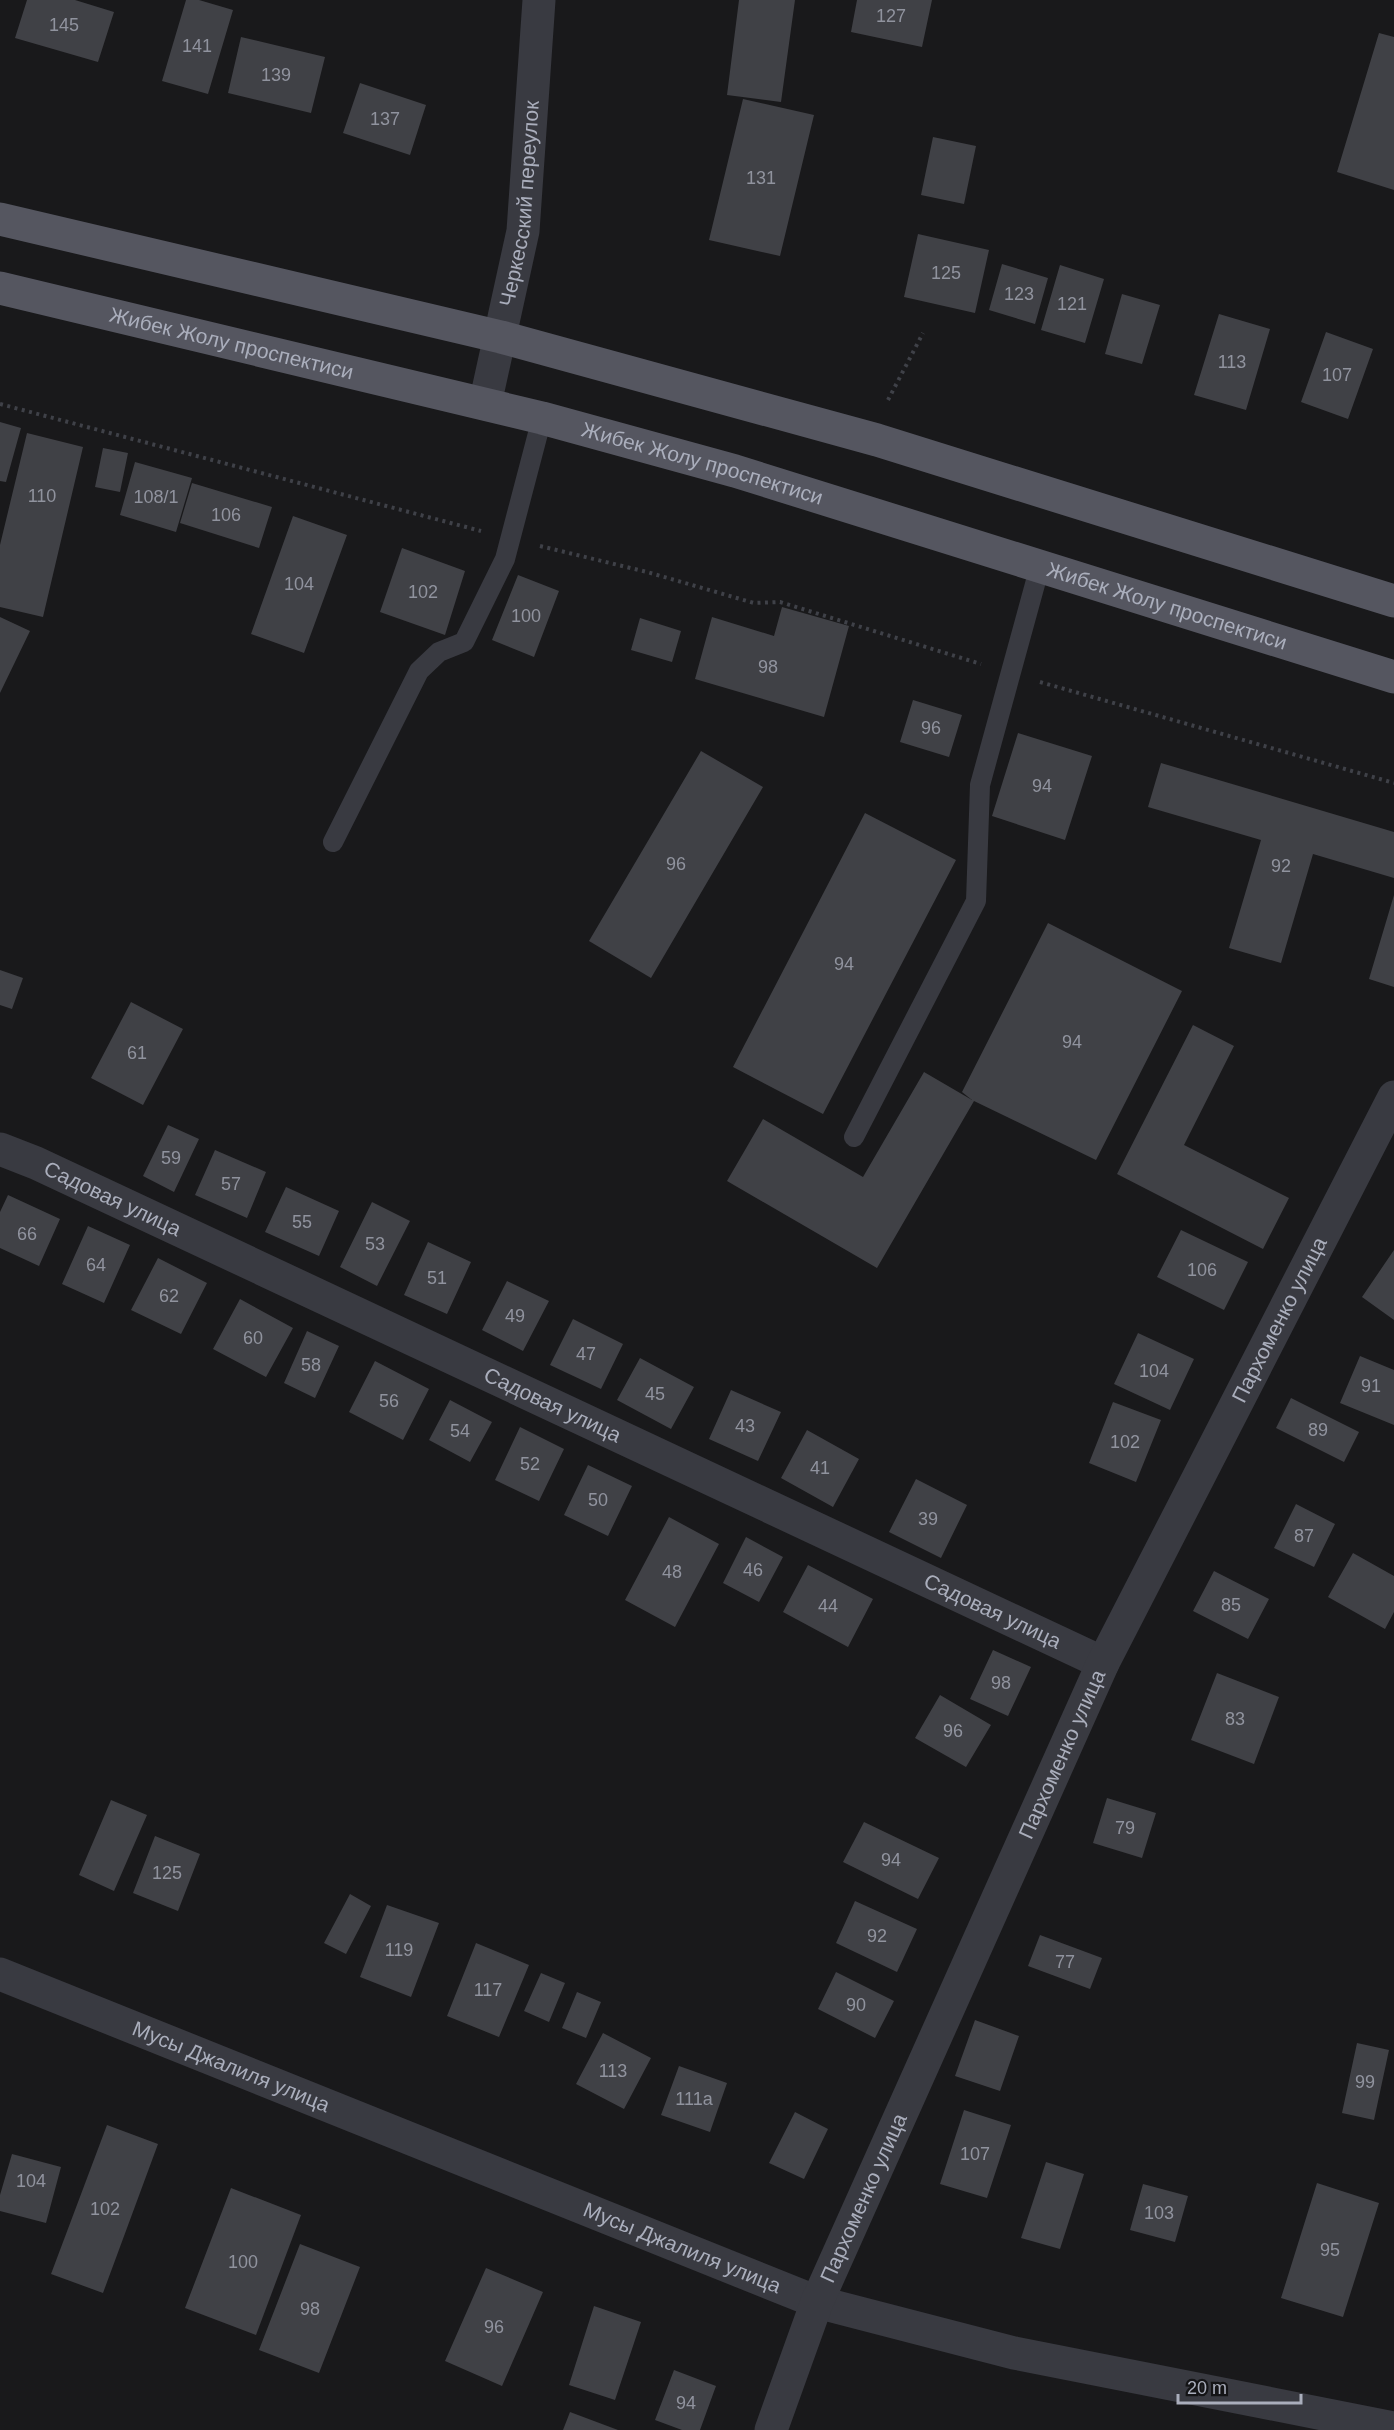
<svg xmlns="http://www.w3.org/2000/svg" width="1394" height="2430" font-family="Helvetica,sans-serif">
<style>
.building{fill:#404146}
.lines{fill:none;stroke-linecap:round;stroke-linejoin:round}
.path{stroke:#3f4148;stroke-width:4;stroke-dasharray:3 4.5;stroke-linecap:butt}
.lane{stroke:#393a41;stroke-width:20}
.street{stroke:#393a41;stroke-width:33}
.primary{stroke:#555660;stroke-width:33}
.labels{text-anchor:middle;stroke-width:4.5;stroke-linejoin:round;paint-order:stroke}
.number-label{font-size:18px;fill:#90939e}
.street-label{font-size:21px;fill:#aaaebc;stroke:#141416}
</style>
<rect width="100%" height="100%" fill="#19191b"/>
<path class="building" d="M27,0H75L114,12L98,62L15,38Z
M186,0H199L233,10L208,94L162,81Z
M739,0H795L781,102L727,95Z
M857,0H932L922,47L851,32Z
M1379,33L1394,37V190L1337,172Z
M241,37L325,57L311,113L228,93Z
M360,83L426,105L410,155L343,133Z
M743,99L814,115L780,256L709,240Z
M933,137L976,146L964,204L921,195Z
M918,234L989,250L975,313L904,297Z
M1002,264L1048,278L1035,324L989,310Z
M1060,265L1104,279L1085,343L1041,330Z
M1122,294L1160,305L1142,364L1105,354Z
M1219,314L1270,329L1246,410L1194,395Z
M1326,332L1373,349L1348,419L1301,402Z
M0,422L21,428L6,482L0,481Z
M27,433L83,447L43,617L0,607V545Z
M103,448L128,453L120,492L95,487Z
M135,462L192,478L176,532L120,515Z
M192,483L272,507L259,548L180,523Z
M293,516L347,535L304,653L251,634Z
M402,548L465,571L445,635L380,612Z
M518,575L559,591L534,657L492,640Z
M782,607L849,626L824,717L695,679L712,617L774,636Z
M0,617L30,631L0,693Z
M640,618L681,631L672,662L631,650Z
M913,700L962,715L949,757L900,742Z
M1018,733L1092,756L1065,840L992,816Z
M701,751L763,787L651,978L589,941Z
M1161,763L1394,832V878L1313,854L1281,963L1229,948L1261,840L1148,807Z
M865,813L956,860L823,1114L733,1067Z
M1394,895V987L1369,979Z
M1048,923L1182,991L1096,1160L974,1101L877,1268L727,1181L763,1119L863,1177L924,1072L972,1100L962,1092Z
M0,970L23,978L12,1009L0,1005Z
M131,1002L183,1029L143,1105L91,1078Z
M1193,1025L1234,1046L1184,1145L1289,1198L1263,1249L1117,1174Z
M168,1125L199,1139L174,1192L143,1176Z
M215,1150L266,1172L247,1218L195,1195Z
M286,1187L339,1211L319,1256L265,1232Z
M8,1195L60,1219L39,1266L0,1248V1212Z
M372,1202L410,1221L377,1286L340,1267Z
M88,1226L130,1245L104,1303L62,1284Z
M1181,1230L1248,1262L1224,1310L1157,1277Z
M428,1242L471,1262L447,1314L404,1295Z
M1394,1250V1320L1362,1297Z
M158,1258L207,1283L181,1334L131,1310Z
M507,1281L549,1301L523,1351L482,1330Z
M240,1299L293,1328L266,1377L213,1349Z
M573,1319L623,1344L601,1389L550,1365Z
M307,1331L339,1346L315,1398L284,1383Z
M1138,1333L1194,1359L1170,1410L1114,1384Z
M1360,1356L1394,1370V1425L1340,1403Z
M640,1358L694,1387L671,1429L617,1400Z
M375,1361L429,1389L403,1440L349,1412Z
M731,1390L781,1412L758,1461L709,1439Z
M1291,1398L1359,1432L1344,1462L1276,1428Z
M450,1400L492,1422L470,1462L429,1440Z
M1113,1402L1161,1420L1136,1482L1089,1463Z
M520,1427L564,1449L539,1501L495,1480Z
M807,1430L859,1459L833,1507L781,1478Z
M588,1465L632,1486L608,1536L564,1515Z
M916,1479L967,1505L941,1558L889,1532Z
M1296,1504L1335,1524L1314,1567L1274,1548Z
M669,1517L719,1544L675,1627L625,1600Z
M746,1537L783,1557L759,1602L723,1583Z
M1353,1553L1394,1576V1612L1385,1629L1328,1597Z
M808,1565L873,1599L848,1647L783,1612Z
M1214,1571L1269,1599L1248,1639L1193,1611Z
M993,1650L1031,1667L1008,1716L970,1699Z
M1217,1673L1279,1697L1254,1764L1191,1740Z
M940,1695L991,1725L966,1767L915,1738Z
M1107,1798L1156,1813L1142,1858L1093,1843Z
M111,1800L147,1815L114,1891L79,1875Z
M864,1822L939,1858L918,1899L843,1862Z
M155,1836L200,1854L178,1911L133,1893Z
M350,1894L371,1906L346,1954L324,1943Z
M855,1901L917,1929L897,1972L836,1943Z
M387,1905L439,1923L411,1997L360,1977Z
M1040,1935L1102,1958L1090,1989L1028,1966Z
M476,1943L529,1965L499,2037L447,2016Z
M836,1972L894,2001L875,2038L818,2009Z
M541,1973L565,1983L549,2022L524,2011Z
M577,1992L601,2002L586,2038L562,2028Z
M975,2020L1019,2036L1000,2091L955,2076Z
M603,2033L651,2058L624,2109L576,2084Z
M1357,2043L1389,2050L1374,2120L1342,2113Z
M679,2066L727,2083L710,2132L661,2115Z
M964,2110L1011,2125L987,2198L940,2184Z
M795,2112L828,2129L804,2179L769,2163Z
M107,2125L158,2144L103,2293L51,2274Z
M12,2154L61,2167L46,2223L0,2211V2195Z
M1046,2162L1084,2174L1060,2249L1021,2238Z
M1317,2183L1379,2203L1343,2317L1281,2298Z
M1143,2184L1188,2196L1175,2242L1130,2230Z
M231,2188L301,2215L256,2335L185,2308Z
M300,2244L360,2267L319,2373L259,2350Z
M486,2268L543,2292L502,2386L445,2361Z
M594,2306L641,2322L615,2400L569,2385Z
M674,2370L716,2386L700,2430H682L655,2420Z
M570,2412L618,2430H563Z"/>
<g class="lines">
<path class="path" d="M888,400L923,333
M0,404L481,531
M540,546L647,572L754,603L780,602L981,664
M1040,682L1394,783"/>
<path class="lane" d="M333,842L419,671L439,652L464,642L505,559L542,418
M854,1137L976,901L980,785L1040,566"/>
<g class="street">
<path id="s1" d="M485,404L523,231L539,0"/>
<path id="s2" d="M0,1149L36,1163L1103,1663"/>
<path id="s3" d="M0,1974L817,2302L1014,2353L1394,2428"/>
<path id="s4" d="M771,2430L817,2302L1103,1663L1394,1097"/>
</g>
<g class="primary">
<path d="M0,219L501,337L877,440L1394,601"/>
<path id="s5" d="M0,288L542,418L735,471L1394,677"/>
</g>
</g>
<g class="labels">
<g class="number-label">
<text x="891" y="22">127</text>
<text x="64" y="31">145</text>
<text x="197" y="52">141</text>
<text x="276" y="81">139</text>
<text x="385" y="125">137</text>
<text x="761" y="184">131</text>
<text x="946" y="279">125</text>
<text x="1019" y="300">123</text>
<text x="1072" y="310">121</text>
<text x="1232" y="368">113</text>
<text x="1337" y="381">107</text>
<text x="42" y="502">110</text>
<text x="156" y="503">108/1</text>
<text x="226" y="521">106</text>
<text x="299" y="590">104</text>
<text x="423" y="598">102</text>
<text x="526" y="622">100</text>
<text x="768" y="673">98</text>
<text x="931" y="734">96</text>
<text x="1042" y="792">94</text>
<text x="676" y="870">96</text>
<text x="1281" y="872">92</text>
<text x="844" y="970">94</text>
<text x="1072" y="1048">94</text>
<text x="137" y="1059">61</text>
<text x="171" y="1164">59</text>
<text x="231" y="1190">57</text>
<text x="302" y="1228">55</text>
<text x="27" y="1240">66</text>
<text x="375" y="1250">53</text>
<text x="96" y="1271">64</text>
<text x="1202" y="1276">106</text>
<text x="437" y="1284">51</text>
<text x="169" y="1302">62</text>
<text x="515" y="1322">49</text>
<text x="253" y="1344">60</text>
<text x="586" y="1360">47</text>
<text x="311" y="1371">58</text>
<text x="1154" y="1377">104</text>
<text x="1371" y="1392">91</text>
<text x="655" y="1400">45</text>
<text x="389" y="1407">56</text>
<text x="745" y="1432">43</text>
<text x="1318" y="1436">89</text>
<text x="460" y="1437">54</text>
<text x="1125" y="1448">102</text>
<text x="530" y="1470">52</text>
<text x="820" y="1474">41</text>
<text x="598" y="1506">50</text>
<text x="928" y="1525">39</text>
<text x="1304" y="1542">87</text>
<text x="753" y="1576">46</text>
<text x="672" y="1578">48</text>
<text x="1231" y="1611">85</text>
<text x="828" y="1612">44</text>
<text x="1001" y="1689">98</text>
<text x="1235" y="1725">83</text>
<text x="953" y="1737">96</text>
<text x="1125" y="1834">79</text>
<text x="891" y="1866">94</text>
<text x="167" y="1879">125</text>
<text x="877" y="1942">92</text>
<text x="399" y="1956">119</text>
<text x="1065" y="1968">77</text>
<text x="488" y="1996">117</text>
<text x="856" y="2011">90</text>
<text x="613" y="2077">113</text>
<text x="1365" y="2088">99</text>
<text x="694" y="2105">111а</text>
<text x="975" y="2160">107</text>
<text x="31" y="2187">104</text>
<text x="105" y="2215">102</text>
<text x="1159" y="2219">103</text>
<text x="1330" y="2256">95</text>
<text x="243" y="2268">100</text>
<text x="310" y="2315">98</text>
<text x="494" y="2333">96</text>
<text x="686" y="2409">94</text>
</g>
<g class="street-label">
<text dy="7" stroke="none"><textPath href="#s1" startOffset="204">Черкесский переулок</textPath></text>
<text dy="7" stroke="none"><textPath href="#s5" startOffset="238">Жибек Жолу проспектиси</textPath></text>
<text dy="7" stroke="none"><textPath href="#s5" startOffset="724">Жибек Жолу проспектиси</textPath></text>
<text dy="7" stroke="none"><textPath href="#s5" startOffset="1210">Жибек Жолу проспектиси</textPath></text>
<text dy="7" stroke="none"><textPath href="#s2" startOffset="123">Садовая улица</textPath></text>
<text dy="7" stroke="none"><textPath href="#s4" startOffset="1222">Пархоменко улица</textPath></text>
<text dy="7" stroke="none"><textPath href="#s2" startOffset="609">Садовая улица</textPath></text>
<text dy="7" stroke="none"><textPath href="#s2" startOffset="1095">Садовая улица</textPath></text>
<text dy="7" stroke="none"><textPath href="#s4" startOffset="736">Пархоменко улица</textPath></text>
<text dy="7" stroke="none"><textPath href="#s3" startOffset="249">Мусы Джалиля улица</textPath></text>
<text dy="7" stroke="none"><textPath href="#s4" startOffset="250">Пархоменко улица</textPath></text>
<text dy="7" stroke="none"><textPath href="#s3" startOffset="735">Мусы Джалиля улица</textPath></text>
</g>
</g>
<path d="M1178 2394v9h123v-9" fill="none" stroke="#aaaebc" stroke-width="3"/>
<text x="1187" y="2394" font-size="18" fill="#aaaebc" stroke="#141416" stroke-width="4.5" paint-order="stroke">20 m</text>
</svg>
